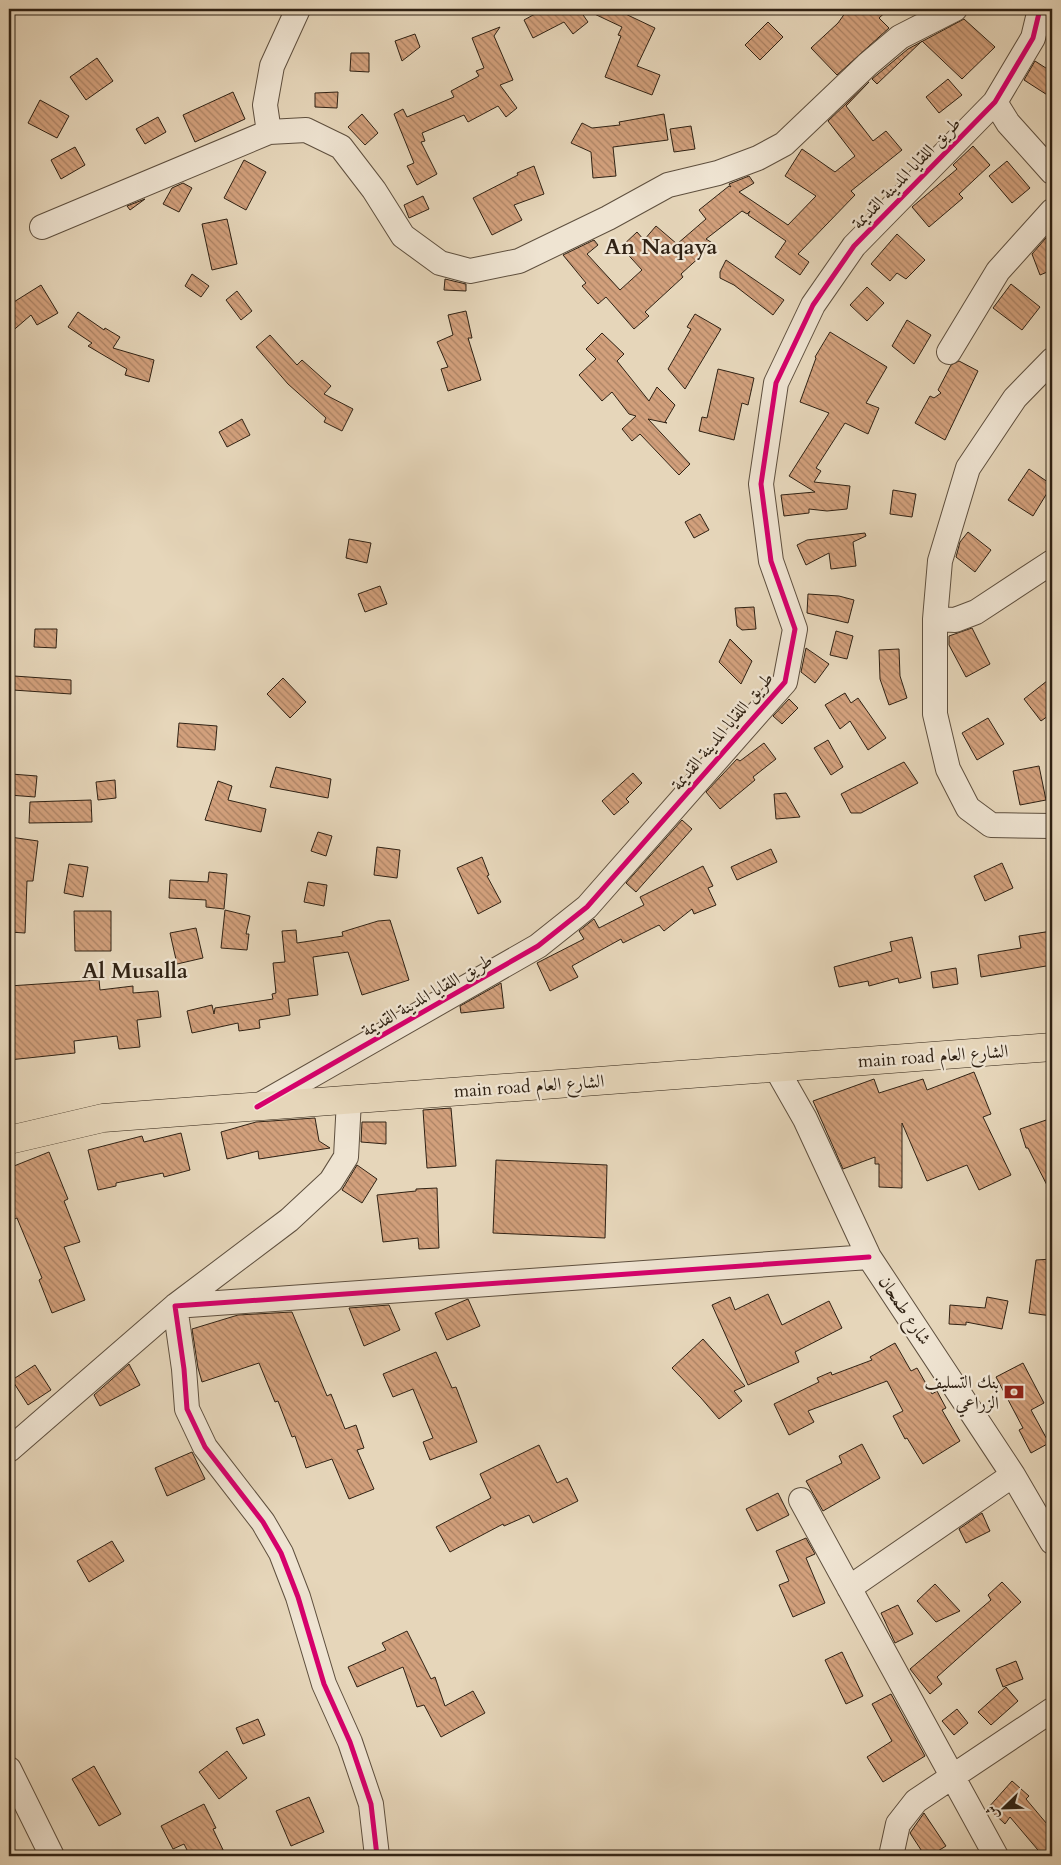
<svg xmlns="http://www.w3.org/2000/svg" width="1061" height="1865" font-family="Cardo,Amiri,serif">
<style>
.building{fill:url(#building-back-hatch);stroke:#302214}
.lines{fill:none;stroke-linecap:round;stroke-linejoin:round}
.minor-casing{stroke:#5e4f3e;stroke-width:26}
.major-casing{stroke:#302214;stroke-width:29}
.minor{stroke:#efe4d2;stroke-width:24}
.major{stroke:#e6d6ba;stroke-width:28}
.cycleway-casing{stroke:#efe4d2;stroke-width:8}
.cycleway{stroke:#d6006c;stroke-width:5}
.labels{text-anchor:middle;stroke-width:4.5;stroke-linejoin:round;paint-order:stroke}
.street-label{font-size:18px;fill:#302214;stroke:#efe4d2}
.poi-label{font-size:18px;fill:#302214;stroke:#efe4d2;text-anchor:end}
.district-label{font-size:22px;font-weight:bold;fill:#302214;stroke:#efe4d2}
</style>
<defs>
<pattern id="building-back-hatch" width="6" height="6" patternUnits="userSpaceOnUse" patternTransform="scale(1.25)"><rect width="6" height="6" fill="#d2a07c"/><path d="M-1 5l2 2M0 0l6 6M5-1l2 2" fill="none" stroke="#ab8264"/></pattern>
</defs>
<rect width="100%" height="100%" fill="#e6d6ba"/>
<filter id="stains"><feTurbulence type="fractalNoise" baseFrequency=".004" numOctaves="4"/><feColorMatrix values="0 0 0 0 .2 0 0 0 0 .09 0 0 0 0 .02 0 0 0 .5 -.17"/></filter>
<radialGradient id="worn" r=".72"><stop offset=".6" stop-color="#630" stop-opacity="0"/><stop offset="1" stop-color="#630" stop-opacity=".3"/></radialGradient>
<path class="building" d="M544,9H615L655,28L637,66L660,75L652,95L605,77L621,36L618,35L622,27L586,10L581,12L588,22L573,34L564,22L533,38L524,20Z
M848,9H889L879,18L889,28L837,75L811,48L838,23Z
M964,19L995,47L962,79L922,41L877,84L872,79L908,49Z
M768,22L783,37L760,60L745,45Z
M500,27L494,36L513,80L500,85L517,108L506,117L498,106L468,122L464,115L422,133L425,141L421,142L437,174L417,185L407,166L414,163L394,114L403,109L407,117L454,97L451,91L479,76L476,71L484,68L472,38Z
M415,34L420,47L402,61L395,41Z
M351,53H369V72L350,71Z
M97,58L113,81L86,100L70,77Z
M1035,61L1052,72V98L1024,80Z
M948,79L962,95L939,113L926,97Z
M869,82L846,106L873,141L886,131L902,150L851,191L855,195L798,254L809,262L800,275L775,257L786,241L748,215L750,211L747,214L742,211L706,239L714,244L681,274L683,277L645,312L649,316L634,329L606,297L598,304L582,286L586,283L563,255L594,240L598,245L587,254L620,290L642,270L621,247L637,232L644,240L656,226L677,244L706,219L699,210L729,186L731,187L729,184L749,176L754,183L739,192L788,225L816,196L785,176L802,149L835,172L855,156L828,121Z
M233,92L245,119L195,142L183,115Z
M338,92L337,108L315,107V93Z
M40,100L69,116L57,138L28,123Z
M362,114L378,133L365,145L348,127Z
M664,114L668,140L613,147L616,176L593,178L591,152L571,143L582,123L592,128L620,125L619,122Z
M158,117L166,132L145,144L136,129Z
M691,126L695,149L674,152L670,129Z
M973,146L990,165L959,194L963,198L929,227L912,207L957,169L953,165Z
M75,147L85,165L61,179L51,160Z
M244,160L266,172L246,210L224,198Z
M1007,161L1030,188L1012,203L989,176Z
M534,166L544,194L514,205L522,220L492,235L473,198L518,175L517,173Z
M183,183L192,188L179,212L163,204L172,188Z
M423,196L429,209L409,218L404,205Z
M145,199L130,210L127,206Z
M227,219L237,264L212,270L202,224Z
M1052,231V270L1040,275L1032,254Z
M897,234L925,260L906,279L897,273L890,281L871,264Z
M726,260L784,300L773,315L734,285L720,278V272Z
M192,274L209,286L201,297L185,286Z
M445,279L466,284V291L444,290Z
M1011,284L1040,307L1022,330L993,308Z
M41,285L58,313L37,325L31,315L9,334V305Z
M867,287L884,303L867,321L850,305Z
M237,291L252,311L241,320L226,300Z
M466,311L472,338H468L481,380L448,391L441,369L448,367L437,342L453,335L448,315Z
M78,312L104,330L105,328L120,337L113,348L154,360L149,382L125,375L127,369L88,346L92,343L68,327Z
M695,314L721,329L685,389L668,369L691,329L687,327Z
M907,320L931,335L914,364L892,346Z
M830,332L887,367L866,403L879,408L868,434L845,423L816,468L821,471L814,482L850,486L847,509L827,511L809,509V513L784,516L781,495L815,492L789,476L829,413L800,402L816,358L815,357Z
M602,333L624,354L617,361L649,401L657,387L675,405L665,422L667,423L648,419L690,464L679,475L640,434L632,441L622,429L636,416L629,414L612,392L602,401L579,375L596,359L586,349Z
M270,335L297,365L302,360L331,386L324,394L353,409L342,431L324,422L326,418L288,384L256,347Z
M959,361L978,371L945,440L915,423L930,396L934,398L941,393L938,390L951,365Z
M718,369L754,378L748,405L742,403L734,440L699,431L702,417L707,418Z
M242,419L250,435L227,447L219,432Z
M1029,469L1052,485L1033,516L1008,500Z
M893,490L916,494L912,517L890,514Z
M700,514L709,530L694,538L685,522Z
M968,532L991,550L975,572L956,557L960,542Z
M865,533L866,536L853,542L856,566L831,569L829,553L806,565L797,545L807,540Z
M349,539L371,543L367,563L346,558Z
M380,586L387,604L365,612L358,594Z
M808,594L839,596L854,600L848,623L807,613Z
M754,607L756,629L742,630L737,626L735,608Z
M972,628L990,664L966,677L949,645V636Z
M35,629H57L56,648L34,647Z
M836,631L853,636L847,659L830,655Z
M730,639L752,661L741,684L719,662Z
M806,648L829,664L815,683L801,672Z
M899,649L900,676L907,698L889,705L880,679L879,650Z
M14,676L71,680V694L13,690Z
M1052,677V713L1041,721L1024,699Z
M283,678L306,702L290,718L267,694Z
M845,693L851,703L858,698L886,738L868,750L850,721L840,729L825,705Z
M789,699L798,708L782,724L773,716Z
M988,718L1004,744L977,760L962,733Z
M179,723L217,726L215,750L177,747Z
M828,740L843,767L831,775L814,748Z
M764,743L776,759L753,777L755,780L720,809L706,792L737,759L740,761Z
M904,762L918,783L861,813H851L841,794Z
M1039,766L1046,800L1020,805L1013,771Z
M276,767L331,779L328,798L270,787Z
M633,773L642,783L626,799L629,802L614,815L602,801Z
M11,774L37,776L35,797L9,795Z
M115,780L116,798L98,800L96,782Z
M218,781L232,786L228,800L266,809L261,832L205,820Z
M786,793L800,817L776,819L774,794Z
M91,800L92,822L29,823L30,802Z
M682,820L692,829L636,892L626,883Z
M318,832L332,836L326,856L311,851Z
M10,837L38,841L33,881H27L25,933L9,932Z
M377,847L400,850L397,878L374,875Z
M771,849L777,862L737,880L731,867Z
M482,857L489,875L487,876L501,902L478,914L457,868Z
M1002,863L1013,888L985,901L974,876Z
M69,864L88,867L83,897L64,893Z
M703,866L713,886L708,888L716,905L694,914L692,909L664,931L659,925L623,943L621,939L572,966L578,977L550,991L537,963L584,939L579,931L594,919L599,928L644,905L640,897Z
M209,872L227,874L224,909L206,907V900L169,898L170,880L208,882Z
M308,882L327,885L324,906L304,902Z
M225,910L250,916L246,934H249L247,950L221,948Z
M74,911H111V951H75Z
M390,920L409,980L362,995L348,952L313,957L318,995L288,999L290,1015L259,1020L260,1028L239,1031L238,1023L192,1033L187,1011L212,1005L214,1014L215,1008L273,999L272,994L276,993L273,963L285,962L282,931L296,930L297,943L343,936L342,932L378,921Z
M196,928L203,958L177,964L170,933Z
M1052,931V965L981,977L978,955L1021,948L1019,936Z
M912,937L921,978L899,983L898,978L869,986L868,981L839,987L834,967L892,951L890,942Z
M956,968L958,984L933,988L931,972Z
M99,980L100,990L133,986V993L158,991L161,1017L137,1020L140,1047L119,1049L117,1036L74,1041L75,1053L9,1060V986Z
M501,983L504,1008L461,1013L460,1006Z
M974,1072L991,1114L983,1117L1011,1175L979,1190L967,1165L927,1181L902,1123V1188L879,1187V1164H875V1157L843,1169L813,1101L874,1079L879,1093L923,1079L927,1090Z
M451,1108L456,1166L427,1168L423,1110Z
M315,1118L319,1141L330,1148L259,1159L258,1151L227,1159L221,1132L256,1122Z
M1052,1118V1195L1028,1148H1026L1020,1129Z
M362,1122H386V1144L361,1142Z
M181,1133L190,1170L164,1177L163,1173L116,1183V1186L98,1190L88,1150L142,1136L144,1142Z
M49,1152L68,1199L64,1201L80,1242L64,1247L85,1300L52,1313L39,1280L42,1278L17,1218L9,1221V1168Z
M496,1160L607,1165L605,1238L493,1233Z
M357,1165L377,1179L362,1203L342,1190Z
M437,1188L439,1248L419,1249L418,1238L383,1242L377,1195L416,1191V1189Z
M1052,1259V1316L1029,1313L1036,1260Z
M768,1294L782,1325L829,1301L842,1328L795,1352L799,1362L748,1385L712,1305L730,1297L735,1310Z
M987,1297L1008,1301L1002,1329L966,1322V1325L949,1324L950,1305L985,1308Z
M468,1299L480,1326L447,1340L435,1313Z
M389,1305L400,1330L364,1346L349,1308Z
M292,1312L327,1396L331,1394L345,1429L356,1425L364,1448L357,1450L374,1489L349,1499L332,1459L306,1468L295,1436L292,1437L278,1401L275,1402L259,1363L202,1382L198,1368L192,1329L238,1315Z
M703,1339L745,1386L734,1391L742,1401L719,1419L701,1398L672,1368Z
M895,1343L911,1371L917,1368L932,1394L937,1391L946,1408L942,1410L960,1441L923,1464L907,1438L905,1439L893,1416L903,1411L887,1381L808,1411L814,1422L789,1435L774,1404L819,1382L817,1378L831,1372L832,1375L872,1360L870,1357Z
M436,1352L452,1388L456,1387L477,1442L430,1460L423,1442L433,1438L413,1389L393,1397L383,1374Z
M1023,1363L1044,1403L1031,1410L1049,1443L1031,1453L1019,1430L1023,1428L996,1377Z
M129,1364L140,1385L100,1406L94,1395Z
M35,1365L51,1390L28,1405L12,1380Z
M862,1444L880,1478L823,1511L806,1481L842,1463L839,1456Z
M539,1445L557,1483L567,1478L578,1501L533,1523L529,1515L504,1526L503,1524L450,1552L436,1527L491,1498L480,1474Z
M192,1452L205,1479L167,1496L155,1468Z
M778,1493L789,1515L757,1531L746,1509Z
M982,1513L990,1531L966,1543L959,1529Z
M806,1538L815,1554L806,1558L825,1603L793,1617L779,1585L789,1581L776,1551Z
M112,1541L124,1561L89,1582L77,1561Z
M1002,1582L1021,1602L937,1677L942,1684L930,1694L910,1669L991,1600L988,1595Z
M935,1584L960,1611L936,1622L917,1601Z
M898,1605L913,1634L895,1643L881,1613Z
M407,1631L431,1679L435,1677L445,1706L473,1691L485,1713L441,1737L424,1705L417,1707L403,1667L357,1687L348,1667L386,1650L382,1643Z
M842,1652L863,1696L846,1704L825,1660Z
M1016,1661L1023,1679L1003,1687L996,1669Z
M1006,1687L1018,1701L991,1725L978,1712Z
M891,1694L925,1756L883,1782L867,1757L892,1741L872,1704Z
M957,1709L968,1723L954,1735L942,1721Z
M258,1719L265,1735L243,1744L236,1728Z
M227,1751L247,1778L219,1799L199,1772Z
M94,1766L121,1814L99,1826L72,1779Z
M1012,1781L1029,1796L1026,1799L1052,1830V1856H1043L1010,1817L1005,1824L988,1808Z
M309,1797L324,1832L291,1846L276,1811Z
M204,1804L216,1828L213,1829L226,1856H190L184,1844L173,1849L161,1826Z
M924,1813L946,1846L930,1856H925L910,1833Z"/>
<g class="lines">
<defs>
<path id="minor" d="M995,102L1008,123L1052,172
M269,132L265,105L272,66L298,9
M42,227L269,132L306,130L341,147L374,190L403,236L440,263L470,271L519,261L608,218L668,185L718,173L758,158L784,144L868,64L900,37L955,9
M949,352L998,271L1052,211
M1052,360L1015,398L968,468L940,561L935,619V714L948,769L968,808L991,825L1052,826
M935,619L955,620L976,612L1052,562
M776,1068L805,1119L869,1257L1013,1475L1052,1542
M258,1106L538,946L587,907L785,682L795,629L771,561L761,484L776,383L813,305L854,246L995,102L1033,38L1040,9
M9,1450L175,1306L289,1220L331,1181L346,1157L349,1100
M801,1500L996,1856
M849,1588L1013,1475
M9,1769L52,1856
M377,1856L371,1804L350,1742L324,1684L298,1597L281,1553L263,1522L205,1447L187,1409L184,1369L175,1306L869,1257
M891,1856L898,1824L916,1801L1052,1710"/>
<path id="major" d="M9,1140L103,1118L1052,1047"/>
</defs>
<use href="#minor" class="minor-casing"/>
<use href="#major" class="major-casing"/>
<use href="#minor" class="minor"/>
<use href="#major" class="major"/>
<defs>
<path id="cycleway" d="M257,1107L538,946L587,907L785,682L795,629L771,561L761,484L776,383L813,305L854,246L995,102L1033,38L1040,9
M377,1856L371,1804L350,1742L324,1684L298,1597L281,1553L263,1522L205,1447L187,1409L184,1369L175,1306L869,1257"/>
</defs>
<use href="#cycleway" class="cycleway-casing"/>
<use href="#cycleway" class="cycleway"/>
</g>
<defs>
<symbol id="bank-bare" viewBox="-9 -9 18 18"><path d="M-6-4H6V4H-6ZM0-2.3a2.3 2.3 0 1 0 0 4.6a2.3 2.3 0 1 0 0-4.6Z" fill="#8f2418" stroke="#efe4d2" stroke-width="2.5" paint-order="stroke"/></symbol>
</defs>
<g fill-rule="evenodd">
<use href="#bank-bare" x="1000" y="1378" width="28" height="28"/>
</g>
<g class="labels">
<g class="street-label">
<text transform="translate(906 173) rotate(-46)" y="6">طريق اللقايا المدينة القديمة</text>
<text transform="translate(722 731) rotate(-50)" y="6">طريق اللقايا المدينة القديمة</text>
<text transform="translate(427 995) rotate(-30)" y="6">طريق اللقايا المدينة القديمة</text>
<text transform="translate(933 1056) rotate(-4)" y="6">main road الشارع العام</text>
<text transform="translate(529 1086) rotate(-4)" y="6">main road الشارع العام</text>
<text transform="translate(905 1310) rotate(56)" y="6">شارع طمحان</text>
</g>
<g class="poi-label">
<text x="999" y="1388">بنك التسليف<tspan x="999" dy="21">الزراعي</tspan></text>
</g>
<g class="district-label">
<text x="661" y="254">An Naqaya</text>
<text x="135" y="978">Al Musalla</text>
</g>
</g>
<rect width="1061" height="1865" fill="none" stroke="#e6d6ba" stroke-width="30"/>
<rect x="10" y="10" width="1041" height="1845" fill="none" stroke="#302214" stroke-width="2.5"/>
<rect x="15" y="15" width="1031" height="1835" fill="none" stroke="#302214"/>
<g transform="translate(1004 1808) rotate(247)" stroke="#efe4d2" stroke-width="4" paint-order="stroke">
<path d="M0-4L9 19L0 12L-9 19Z" fill="#302214"/>
<text y="-8" font-size="14" font-weight="bold" text-anchor="middle" fill="#302214">ش</text>
</g>
<rect width="100%" height="100%" filter="url(#stains)"/>
<rect width="100%" height="100%" fill="url(#worn)"/>
</svg>
